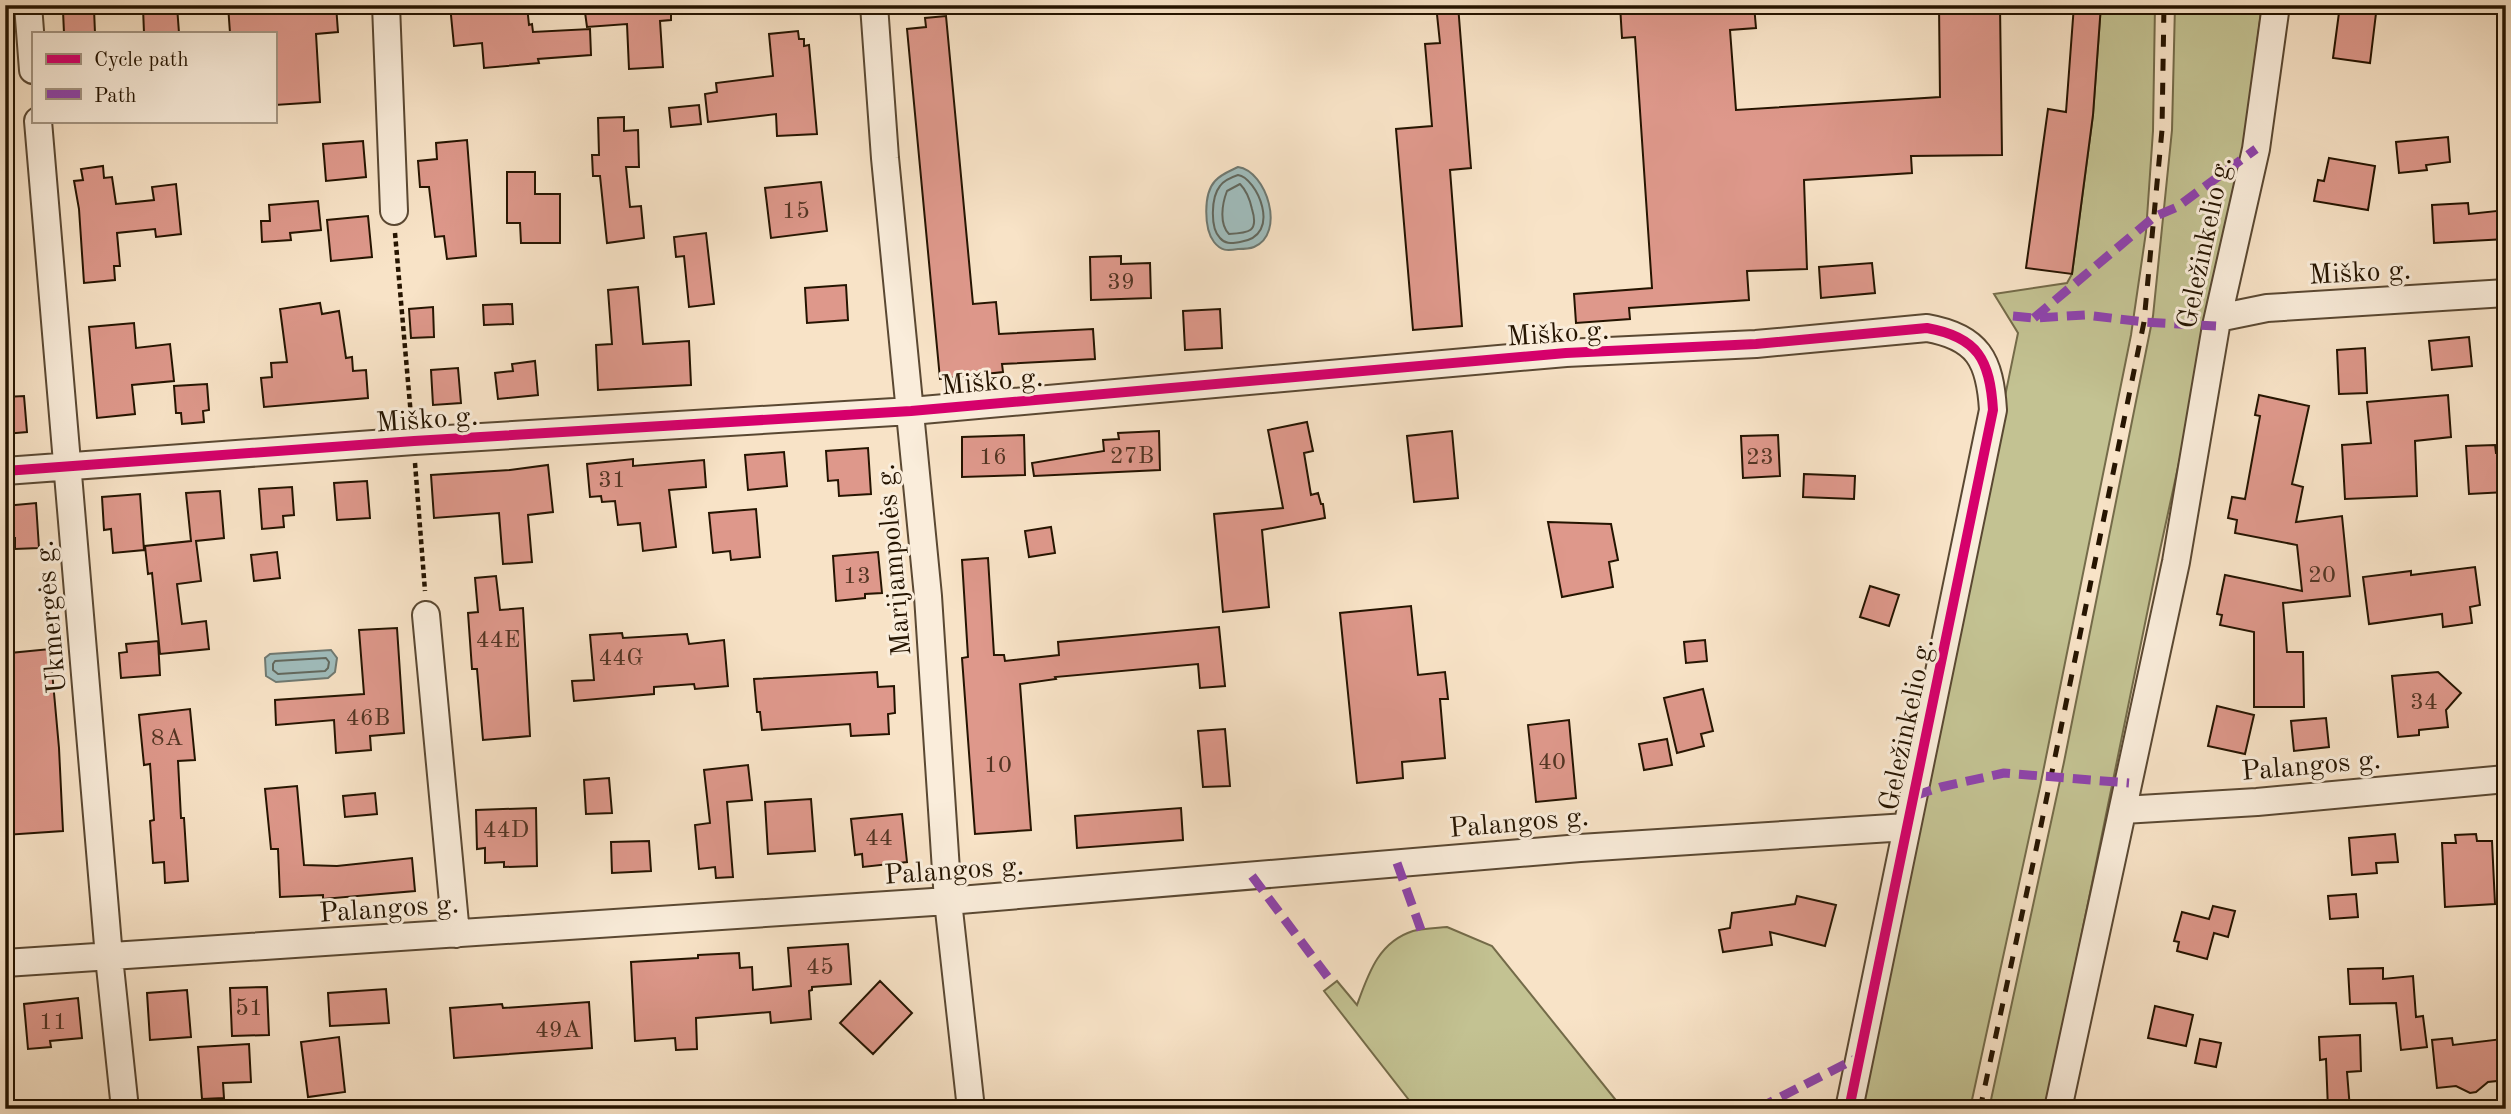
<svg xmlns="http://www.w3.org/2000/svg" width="2511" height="1114" font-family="'Old Standard TT',serif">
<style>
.green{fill:#c3c292;stroke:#746b49;stroke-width:2}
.water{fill:#a0bdbd;stroke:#6f7971;stroke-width:2}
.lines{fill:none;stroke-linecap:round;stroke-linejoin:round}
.shore{stroke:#62685e;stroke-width:2}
.building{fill:#de988b;stroke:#251400;stroke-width:2}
.minor-casing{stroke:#5a4832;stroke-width:30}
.path{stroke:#251400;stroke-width:4.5;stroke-dasharray:5 3.5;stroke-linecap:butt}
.minor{stroke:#faeddb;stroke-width:26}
.rail{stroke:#251400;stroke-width:5;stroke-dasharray:12 12;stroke-linecap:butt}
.quiet{stroke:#8e44ad;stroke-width:9;stroke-dasharray:18 9;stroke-linecap:butt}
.cycleway-casing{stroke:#faeddb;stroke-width:15}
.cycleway{stroke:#d6006c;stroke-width:10}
.labels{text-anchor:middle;stroke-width:6;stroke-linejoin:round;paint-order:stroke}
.number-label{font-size:24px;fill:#533523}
.street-label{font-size:28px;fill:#251400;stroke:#faeddb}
</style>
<rect width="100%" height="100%" fill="#f8e3c7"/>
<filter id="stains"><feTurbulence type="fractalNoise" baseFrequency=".00286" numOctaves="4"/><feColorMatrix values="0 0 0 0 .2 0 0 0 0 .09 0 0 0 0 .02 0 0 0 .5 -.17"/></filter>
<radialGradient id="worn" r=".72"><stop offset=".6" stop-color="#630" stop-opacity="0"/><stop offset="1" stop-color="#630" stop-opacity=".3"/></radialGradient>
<path class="green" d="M2101,5H2155L2153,131L2146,232L2131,335L2040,787L1970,1109H1859L2018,333L1994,294L2067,283L2072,274L2093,115Z
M2175,5H2262L2245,137L2210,320L2160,550L2046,1109H1989L2064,762L2153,316L2172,130Z
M1447,927L1492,946L1623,1109H1416L1324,991L1337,981L1357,1005C1368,975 1378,942 1413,931C1423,928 1436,928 1447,927Z"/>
<path class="water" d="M1238,167C1267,171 1286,234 1254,247C1249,249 1242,249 1238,249C1227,251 1221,251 1214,242C1204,229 1203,194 1215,181C1221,174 1230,171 1238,167Z
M331,650L337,658L335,672L328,678L276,682L266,676L265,658L270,654Z"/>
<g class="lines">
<path class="shore" d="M1238,175C1256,177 1284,236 1240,242C1232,243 1226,245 1220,238C1210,228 1211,197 1220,186C1224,180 1232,177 1238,175Z
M1240,184C1247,191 1250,200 1252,209C1259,232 1249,233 1229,234C1219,224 1222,204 1227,191Z
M326,658L329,662L328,668L325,671L278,674L273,670V664L275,661Z"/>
</g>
<path class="building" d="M228,5H255V7L336,5L338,32L316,34L320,102L275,105V33H230Z
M450,5H476V11L527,6L529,25L532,24L533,32L590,29L591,55L538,59L539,63L484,68L482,43L454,46Z
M584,5H671V20L660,21L663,67L629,69L627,24L587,27Z
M1436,5H1458L1471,168L1450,170L1462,326L1413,330L1396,129L1432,126L1425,44L1440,43Z
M1620,5H1754L1756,28L1730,30L1736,110L1940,97L1939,5H2000L2002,155L1911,156L1912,173L1804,180L1807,269L1747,271L1749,300L1629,308L1630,319L1576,323L1574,294L1652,288L1635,37L1622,38Z
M2074,5H2101L2093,115L2072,274L2026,268L2048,109L2066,112Z
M2340,5H2377L2370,63L2333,58Z
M177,6L179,33H144L143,8Z
M94,9L95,33H64L63,11Z
M946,16L973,304L996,302L999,334L1093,329L1095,359L1002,364L1003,372L940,379L907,29L926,27L925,18Z
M798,31L799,39H804V46L809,45L817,134L777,136L776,114L708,122L705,94L717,92L716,83L773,76L769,34Z
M699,105L701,124L671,127L669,108Z
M624,117V131L638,130L639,167H626L630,207L641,206L644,238L607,243L600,176H593L592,155H599L598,118Z
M2448,137L2450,162L2426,165L2427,170L2399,173L2396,142Z
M467,140L476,256L447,259L444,236L435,237L429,187H420L418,161L437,159L436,143Z
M363,141L366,177L326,181L323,144Z
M2329,158L2375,166L2368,210L2314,201L2318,180L2324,181Z
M103,166L104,178L112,177L116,204L154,200L152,187L176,184L181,234L156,237L155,229L117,233L120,266H114L115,280L84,283L79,209L74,181L83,180L81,169Z
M507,172H535V194H560V243H521L520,223H507Z
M821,182L827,231L771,238L765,188Z
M318,201L321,230L290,233L291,240L262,242L261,221H270L269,205Z
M2468,203L2469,214L2506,210V239L2434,243L2432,205Z
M368,216L372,257L331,261L327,220Z
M706,233L714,304L689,307L684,256L676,257L674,237Z
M1121,256V264L1150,263L1151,298L1091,300L1090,257Z
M1872,263L1875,293L1821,298L1819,267Z
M846,285L848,320L807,323L805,288Z
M638,287L643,344L689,341L691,385L598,390L596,345L612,344L608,290Z
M320,303L322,314L339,311L346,358L352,357L353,371L366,370L368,398L264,407L261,378L272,377L271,363L287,362L280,309Z
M512,304L513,324L484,325L483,305Z
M433,307L434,337L411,338L409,309Z
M1220,309L1222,348L1185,350L1183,311Z
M134,323L136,348L170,344L174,381L132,385L135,414L97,418L89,327Z
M2469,337L2472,366L2432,370L2429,341Z
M2365,348L2367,393L2339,394L2337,350Z
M535,361L538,395L498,399L495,373L513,371L512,364Z
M458,368L461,403L433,405L431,370Z
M207,384L209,410L203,411L204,422L182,424L181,413H176L174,386Z
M2259,395L2309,406L2292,484L2303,487L2296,522L2342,516L2350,596L2283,603L2287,652H2303L2304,707H2254V632L2220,625L2222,615L2217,614L2225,575L2302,591L2297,545L2235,533L2237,520L2228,518L2232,497L2245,499L2260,416L2255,415Z
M2448,395L2451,437L2415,441L2417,496L2345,499L2342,445L2371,443L2367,402Z
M24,396L27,432L5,434V397Z
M1307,422L1313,451L1304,453L1311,495L1318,493L1321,504H1323L1325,518L1262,530L1269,607L1223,612L1214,514L1283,508L1268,430Z
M1159,431L1160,470L1034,476L1032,463L1104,451L1103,440L1119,439L1118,433Z
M1452,431L1458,498L1414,502L1407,436Z
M1024,435L1025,475L962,477V437Z
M1778,435L1780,476L1743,478L1741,436Z
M2495,445L2496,453H2506V492L2469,494L2466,446Z
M868,448L871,494L839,496L838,480L828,481L826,451Z
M784,452L787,486L748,490L745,455Z
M633,459V466L704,460L706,487L669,490L676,547L643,551L640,523L618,525L615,501L602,502L601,496L590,497L587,464Z
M548,465L553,512L528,515L532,562L503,564L499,513L434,518L431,475L510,470Z
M1804,474L1855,476L1854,499L1803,497Z
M367,481L370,518L337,520L334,483Z
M292,487L294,515L283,516L284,527L262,529L259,489Z
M220,491L224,538L196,541L201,581L177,584L182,624L206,621L209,649L160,654L152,573L148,574L145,546L191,541L186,493Z
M140,494L144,550L113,553L111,529L104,530L102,497Z
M36,503L39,548L15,549V538H5V506Z
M756,509L760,557L731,560L730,551L713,553L709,513Z
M1548,522L1611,524L1618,560L1609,562L1613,587L1562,597Z
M1051,527L1055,553L1029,557L1025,531Z
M277,552L280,578L254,581L251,555Z
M878,552L882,593L865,594V598L836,601L833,556Z
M988,558L994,655H1004L1005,661L1059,655L1058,642L1219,627L1225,686L1200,688L1198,664L1055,677L1056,679L1020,684L1031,830L975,834L962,658L968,657L962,560Z
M2475,567L2480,605L2470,607L2472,623L2443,627L2442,614L2369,624L2363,577L2411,571V575Z
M496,576L500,610L523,608L530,736L483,740L477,669H472L468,613L478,612L475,578Z
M1870,586L1899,595L1889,626L1860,617Z
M1411,606L1418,675L1445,672L1448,699H1440L1445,758L1402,762L1403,778L1357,783L1340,613Z
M397,628L404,733L370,736L371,750L336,753L334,720L276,725L275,700L364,694L359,630Z
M622,633L623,638L687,634L689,644L724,640L728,686L695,689L694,684L654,687V694L574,701L572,681L594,680L590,635Z
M1705,640L1707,661L1686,663L1684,642Z
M158,641L160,675L121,678L119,653L127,652L126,644Z
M50,649L59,748L63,831L5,835V778H8L5,749V674L11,673L10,653Z
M877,672L878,687L894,686L895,713L888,714L889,734L851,736L850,724L762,730L760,712H757L754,679Z
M2438,672L2461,693L2446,710L2448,727L2419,730V735L2398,737L2392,676Z
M1703,689L1713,731L1701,734L1704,746L1677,753L1664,698Z
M2217,706L2254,715L2245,754L2208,746Z
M190,709L195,760L178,761L181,818H184L188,881L165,883L164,862L153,863L150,821L154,820L150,764L144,765L139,715Z
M2326,718L2329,747L2294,751L2291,721Z
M1569,720L1576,798L1536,802L1528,725Z
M1225,729L1230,786L1203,787L1198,731Z
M1667,739L1672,765L1644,770L1639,744Z
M748,765L752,800L727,802L733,877L716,878L715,867L699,869L695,825L710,823L704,770Z
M609,778L612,813L586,814L584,780Z
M297,786L304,865L337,866L412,858L415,891L323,899V895L280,897L278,849H271L265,789Z
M375,793L377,814L345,817L343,796Z
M811,799L815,851L768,854L765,802Z
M536,808L537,866L504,867V862L485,863V848L477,849L476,810Z
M1181,808L1183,840L1077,848L1075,816Z
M902,814L907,862L863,867L862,854L855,855L851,819Z
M2395,834L2398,862L2376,863L2377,873L2352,875L2349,838Z
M2476,834L2477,841H2492L2495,904L2445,907L2442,843H2456L2455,835Z
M649,841L651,871L612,873L611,842Z
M2356,894L2358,917L2330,919L2328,896Z
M1797,896L1836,905L1825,946L1770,932L1772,945L1723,952L1719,930L1730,928L1732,913L1795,904Z
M2213,906L2235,911L2228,937L2214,933L2207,959L2177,951L2179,942L2174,941L2182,912L2209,919Z
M848,944L851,984L812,987V990L809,991L811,1019L771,1023L770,1012L696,1018L697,1049L676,1050L675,1038L635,1041L631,962L698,958V955L739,953L740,968L752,967L753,990L791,986L788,948Z
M2383,968V979L2413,976L2416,1017L2423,1016L2427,1047L2401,1050L2396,1003L2350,1004L2348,969Z
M880,981L912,1013L873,1054L840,1023Z
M267,987L269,1035L232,1036L230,988Z
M386,989L389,1023L330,1026L328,993Z
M187,990L191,1037L150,1040L147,993Z
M78,998L82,1038L50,1041L51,1047L28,1049L24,1004Z
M589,1002L592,1048L454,1058L450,1008L502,1004L503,1008Z
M2155,1006L2193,1015L2186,1046L2148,1038Z
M2360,1035L2361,1071L2347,1072L2350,1109H2328L2326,1059L2320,1060L2319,1037Z
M339,1037L345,1092L308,1097L301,1042Z
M2452,1038L2453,1045L2502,1039L2506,1080L2488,1082L2476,1092L2470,1093L2456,1086L2437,1088L2432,1040Z
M2200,1039L2221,1043L2216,1067L2195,1063Z
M249,1044L251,1082L223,1083L224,1098L202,1099L198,1047Z"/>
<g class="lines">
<defs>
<path id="minor" d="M28,5L33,70
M386,5L394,211
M874,5L885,158L928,596L948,901L971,1109
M38,121L109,957L125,1109
M2218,318L2267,308L2506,293
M5,471L414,441L911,411L1566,353L1756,344L1927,328C1978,337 1990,360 1993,410L1849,1109
M426,615L456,934
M2123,810L2257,802L2506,779
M5,963L948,901L1580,848L1907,827
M2058,1109L2176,562L2216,326L2256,149L2276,5"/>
</defs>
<use href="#minor" class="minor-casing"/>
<path class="path" d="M395,233L411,416
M415,463L425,591"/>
<use href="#minor" class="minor"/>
<path class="rail" d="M1980,1109L2037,845L2144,322L2162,130L2164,5"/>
<path class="quiet" d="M2013,316L2034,318L2086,315L2144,322L2216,326
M2034,318L2154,217L2177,207L2256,149
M1914,796L1941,787L2004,773L2129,783
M1397,863L1421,930
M1252,876L1333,984
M1757,1109L1859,1057"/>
<defs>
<path id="cycleway" d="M5,471L414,441L911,411L1566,353L1756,344L1927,328C1978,337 1990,360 1993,410L1849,1109"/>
</defs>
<use href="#cycleway" class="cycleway-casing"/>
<use href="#cycleway" class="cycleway"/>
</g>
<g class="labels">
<g class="number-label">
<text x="796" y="218">15</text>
<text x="1121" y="289">39</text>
<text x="1132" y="463">27B</text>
<text x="993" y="464">16</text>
<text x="1760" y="464">23</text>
<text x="612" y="487">31</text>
<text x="2322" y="582">20</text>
<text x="857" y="583">13</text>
<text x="498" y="647">44E</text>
<text x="621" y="665">44G</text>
<text x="2424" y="709">34</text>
<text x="368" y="725">46B</text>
<text x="167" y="745">8A</text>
<text x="1552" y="769">40</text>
<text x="998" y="772">10</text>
<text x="506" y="837">44D</text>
<text x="879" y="845">44</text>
<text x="820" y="974">45</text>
<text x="249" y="1015">51</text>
<text x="53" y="1029">11</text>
<text x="558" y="1037">49A</text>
</g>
<g class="street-label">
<text transform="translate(2203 242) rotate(-78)" y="10">Geležinkelio g.</text>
<text transform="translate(2360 271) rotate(-3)" y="10">Miško g.</text>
<text transform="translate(1558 332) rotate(-4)" y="10">Miško g.</text>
<text transform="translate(992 380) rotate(-5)" y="10">Miško g.</text>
<text transform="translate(427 418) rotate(-4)" y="10">Miško g.</text>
<text transform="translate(892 560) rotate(-95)" y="10">Marijampolės g.</text>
<text transform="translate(49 617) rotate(-95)" y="10">Ukmergės g.</text>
<text transform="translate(1905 724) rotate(-78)" y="10">Geležinkelio g.</text>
<text transform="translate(2311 764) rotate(-5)" y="10">Palangos g.</text>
<text transform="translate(1519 821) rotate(-5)" y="10">Palangos g.</text>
<text transform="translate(954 869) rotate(-4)" y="10">Palangos g.</text>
<text transform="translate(389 907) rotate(-4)" y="10">Palangos g.</text>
</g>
</g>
<rect width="2511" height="1114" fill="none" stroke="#f8e3c7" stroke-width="28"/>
<rect x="7" y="7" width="2497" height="1100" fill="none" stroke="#251400" stroke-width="3.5"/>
<rect x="14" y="14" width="2483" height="1086" fill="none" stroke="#251400" stroke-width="2"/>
<rect x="32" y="32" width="245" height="91" fill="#faeddb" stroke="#a59683" stroke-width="2"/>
<rect x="46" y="54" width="35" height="10" fill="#d6006c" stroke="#a59683" stroke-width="2"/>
<text x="94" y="66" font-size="21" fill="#251400">Cycle path</text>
<rect x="46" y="89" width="35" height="10" fill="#8e44ad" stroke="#a59683" stroke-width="2"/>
<text x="94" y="102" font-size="21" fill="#251400">Path</text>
<rect width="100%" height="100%" filter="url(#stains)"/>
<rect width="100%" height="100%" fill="url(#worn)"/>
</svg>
